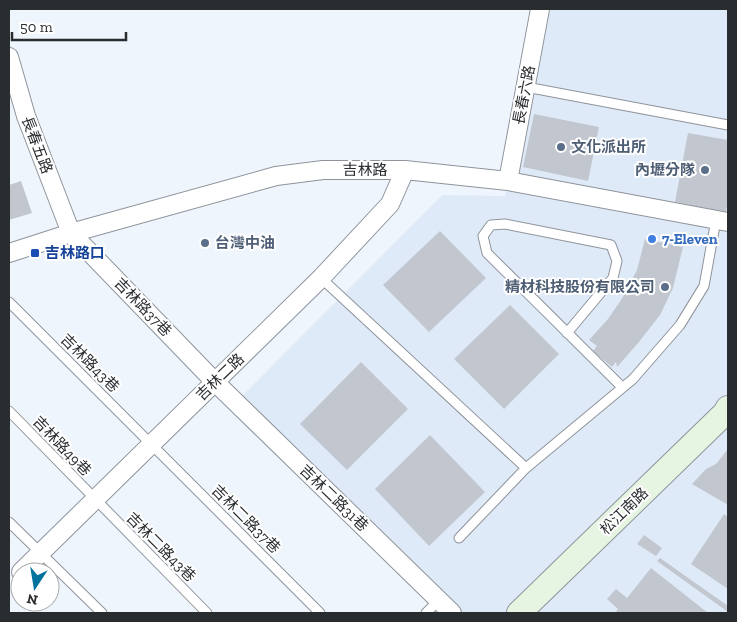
<svg xmlns="http://www.w3.org/2000/svg" width="737" height="622" font-family="'Zilla Slab','Noto Sans TC',serif">
<style>
.built{fill:#dfeaf8}
.building{fill:#c2c7cf}
.lines{fill:none;stroke-linecap:round;stroke-linejoin:round}
.lane-casing{stroke:#8f949b;stroke-width:11}
.street-casing{stroke:#8f949b;stroke-width:20}
.secondary-casing{stroke:#8f949b;stroke-width:26}
.lane{stroke:#fff;stroke-width:9}
.street{stroke:#fff;stroke-width:18}
.secondary{stroke:#e6f5e2;stroke-width:24}
.service-dot{fill:#5c6f8a;stroke:#fff;stroke-width:2}
.shop-dot{fill:#3f7fe0;stroke:#fff;stroke-width:2}
.transit-dot{fill:#1a4fb4;stroke:#fff;stroke-width:2}
.labels{text-anchor:middle;stroke-width:4;stroke-linejoin:round;paint-order:stroke}
.street-label{font-size:15px;fill:#2a2d30;stroke:#fff}
.service-label{font-size:15px;font-weight:bold;fill:#4e5e75;stroke:#fff;text-anchor:start}
.shop-label{font-size:15px;font-weight:bold;fill:#366cbe;stroke:#fff;text-anchor:start}
.transit-label{font-size:15px;font-weight:bold;fill:#164399;stroke:#fff;text-anchor:start}
</style>
<rect width="100%" height="100%" fill="#eff5fd"/>
<path class="built" d="M542,9H728V613H440L235,403L442,195L505,196Z"/>
<path class="building" d="M534,114L599,127L588,181L523,167Z
M688,133L728,140V199L726,212L675,202Z
M21,181L32,213L9,220V185Z
M440,231L486,278L429,332L383,285Z
M645,239L683,247L673,288L660,315L639,342L617,367L616,362L612,367L593,351L597,346L589,340L608,319L623,297L637,270Z
M510,305L559,354L504,409L454,359Z
M361,362L408,409L347,470L300,424Z
M430,435L485,492L429,546L375,489Z
M728,449V505L692,484L706,469L716,464Z
M724,514L728,517V589L691,564Z
M644,535L662,548L656,556L637,544Z
M660,558L728,606V612L657,561Z
M651,568L708,613H615L618,609L607,599L616,589L627,598Z"/>
<g class="lines">
<defs>
<path id="lane" d="M526,87L728,125
M321,278L526,468L633,379L680,325L704,286L716,220
M9,302L320,613
M567,333L613,278L617,261L611,245L505,224L491,225L483,236L487,253L622,387
M9,411L207,613
M9,522L102,613
M459,538L526,468
M426,613L439,600"/>
<path id="street" d="M9,57L26,116L71,233L215,382L452,613
M508,181L540,9
M9,253L71,233L276,176L323,170H405L508,181L728,222
M21,572L321,278L390,204L405,170"/>
<path id="secondary" d="M519,613L725,413L728,408"/>
</defs>
<use href="#lane" class="lane-casing"/>
<use href="#street" class="street-casing"/>
<use href="#secondary" class="secondary-casing"/>
<use href="#lane" class="lane"/>
<use href="#street" class="street"/>
<use href="#secondary" class="secondary"/>
</g>
<g class="service-dot">
<circle cx="561" cy="147" r="5"/>
<circle cx="705" cy="170" r="5"/>
<circle cx="205" cy="243" r="5"/>
<circle cx="665" cy="287" r="5"/>
</g>
<circle class="shop-dot" cx="652" cy="239" r="5"/>
<rect class="transit-dot" x="30" y="248" width="10" height="10" rx="2.5"/>
<g class="labels">
<g class="street-label">
<text transform="translate(524 95) rotate(-79)" y="5">長春六路</text>
<text transform="translate(37 145) rotate(69)" y="5">長春五路</text>
<text x="365" y="175">吉林路</text>
<text transform="translate(143 307) rotate(46)" y="5">吉林路37巷</text>
<text transform="translate(90 363) rotate(45)" y="5">吉林路43巷</text>
<text transform="translate(220 377) rotate(-44)" y="5">吉林二路</text>
<text transform="translate(62 446) rotate(46)" y="5">吉林路49巷</text>
<text transform="translate(334 498) rotate(44)" y="5">吉林二路31巷</text>
<text transform="translate(624 511) rotate(-44)" y="5">松江南路</text>
<text transform="translate(246 519) rotate(45)" y="5">吉林二路37巷</text>
<text transform="translate(161 547) rotate(45)" y="5">吉林二路43巷</text>
</g>
<g class="service-label">
<text x="571" y="152">文化派出所</text>
<text x="695" y="175" text-anchor="end">內壢分隊</text>
<text x="215" y="248">台灣中油</text>
<text x="655" y="292" text-anchor="end">精材科技股份有限公司</text>
</g>
<g class="shop-label">
<text x="662" y="244">7-Eleven</text>
</g>
<g class="transit-label">
<text x="45" y="258">吉林路口</text>
</g>
</g>
<rect width="737" height="622" fill="none" stroke="#2a2d30" stroke-width="20"/>
<g transform="translate(35 587) rotate(192)"><circle r="24" fill="#ffffff" stroke="#aaabac"/>
<path d="M0-4L9 19L0 12L-9 19Z" fill="#03739e"/>
<text y="-8" font-size="14" font-weight="bold" text-anchor="middle" fill="#2a2d30">N</text>
</g>
<path d="M12 32v8h114v-8" fill="none" stroke="#2a2d30" stroke-width="2.5"/>
<text x="20" y="32" font-size="15" fill="#2a2d30" stroke="#ffffff" stroke-width="4" paint-order="stroke">50 m</text>
</svg>
